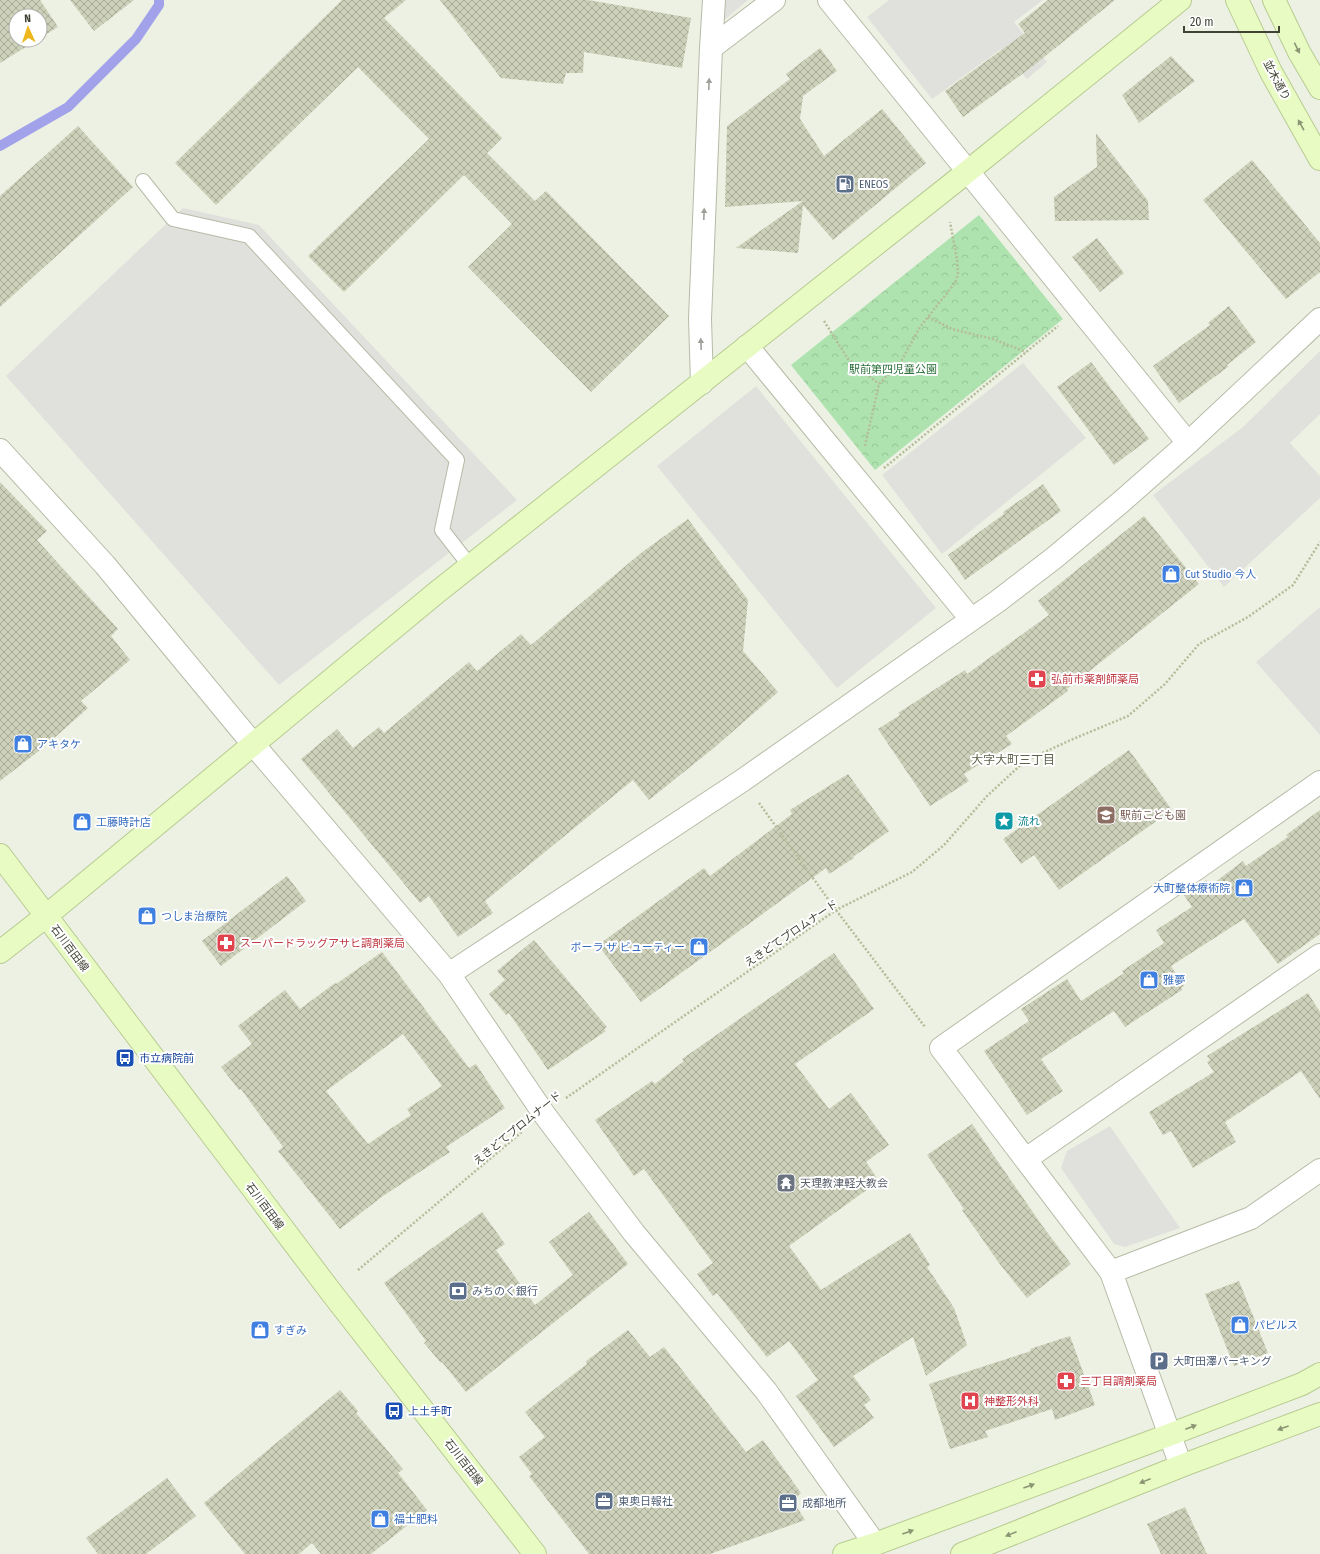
<svg xmlns="http://www.w3.org/2000/svg" width="1320" height="1554" font-family="'Fira Sans Condensed','Noto Sans JP',sans-serif">
<style>
.park{fill:url(#park-crowns)}
.parking{fill:#e0e1dc}
.lines{fill:none;stroke-linecap:round;stroke-linejoin:round}
.stream{stroke:#a2a2eb;stroke-width:10}
.building{fill:url(#building-cross-hatch);fill-rule:evenodd}
.lane-casing{stroke:#b6bba7;stroke-width:16}
.street-casing{stroke:#b6bba7;stroke-width:24}
.secondary-casing{stroke:#b8cb92;stroke-width:24}
.path{stroke:#b4bc99;stroke-width:2.5;stroke-dasharray:2 2;stroke-linecap:butt}
.lane{stroke:#fff;stroke-width:14}
.street{stroke:#fff;stroke-width:22}
.secondary{stroke:#e7fbc3;stroke-width:22}
.oneway{fill:#8b9574}
.oneway2{fill:#9fa09a}
.labels{text-anchor:middle;stroke-width:4;stroke-linejoin:round;paint-order:stroke}
.street-label{font-size:11px;fill:#3f4234;stroke:#fff}
.service-label{font-size:11px;fill:#4e5e75;stroke:#fff;text-anchor:start}
.park-label{font-size:11px;fill:#2b703a;stroke:#fff}
.shop-label{font-size:11px;fill:#366cbe;stroke:#fff;text-anchor:start}
.health-label{font-size:11px;fill:#be3a42;stroke:#fff;text-anchor:start}
.education-label{font-size:11px;fill:#785e54;stroke:#fff;text-anchor:start}
.culture-label{font-size:11px;fill:#0d838f;stroke:#fff;text-anchor:start}
.transit-label{font-size:11px;fill:#164399;stroke:#fff;text-anchor:start}
.worship-label{font-size:11px;fill:#5b616d;stroke:#fff;text-anchor:start}
.neighbourhood-label{font-size:12px;fill:#5f644c;stroke:#fff}
</style>
<defs>
<pattern id="park-crowns" width="20" height="18" patternUnits="userSpaceOnUse"><rect width="20" height="18" fill="#aee3b0"/><path d="M2 6a3 3 0 1 1 6 0M12 15a3 3 0 1 1 6 0" fill="none" stroke="#97c498"/></pattern>
<pattern id="building-cross-hatch" width="8" height="8" patternUnits="userSpaceOnUse"><rect width="8" height="8" fill="#cdd1b9"/><path d="M0 0l8 8M0 8l8-8" fill="none" stroke="#a8ab97"/></pattern>
</defs>
<rect width="100%" height="100%" fill="#edf1e3"/>
<path class="park" d="M979,215L1063,319L875,470L791,365Z"/>
<path class="parking" d="M725,0H748L723,21Z
M889,0H1043L1014,22L1047,62L1027,79L1001,49L932,99L867,17Z
M183,208L259,225L517,500L279,685L6,376Z
M1320,351V414L1290,443L1320,476V498L1224,587L1153,495L1243,427Z
M1023,363L1086,438L942,554L882,475Z
M756,386L936,608L837,688L657,466Z
M1320,607V735L1256,662Z
M1110,1126L1180,1228L1125,1247L1114,1244L1061,1168L1067,1151Z"/>
<g class="lines">
<path class="stream" d="M0,146L68,107L136,39L159,5V0"/>
</g>
<path class="building" d="M0,0H40L58,27L40,38V16H16V40H37L0,63Z
M70,0H134L94,31Z
M342,0H406L384,18L502,138L487,153L535,201L546,191L669,316L591,392L468,267L512,224L464,175L344,292L308,256L429,139L358,67L216,205L175,163Z
M440,0H588L691,18L682,68L584,52L583,73H566L563,84L501,78Z
M1048,0H1115L1033,66L963,117L945,91L1025,33L1018,24Z
M820,48L837,71L803,96L800,119L824,156L882,109L926,163L833,240L803,205L798,253L736,248L803,201L725,207L727,126L790,79L786,74Z
M1171,56L1195,81L1139,123L1122,95Z
M78,126L133,187L0,307V196Z
M1096,133L1148,201L1149,220L1055,221L1054,197L1097,167Z
M1252,160L1320,243V272L1286,299L1203,200Z
M1097,238L1124,273L1100,292L1072,257Z
M1229,306L1256,342L1227,365L1228,367L1179,403L1153,366L1210,325L1208,323Z
M1091,362L1149,439L1114,465L1057,387Z
M0,482L47,531L37,540L118,629L111,636L130,660L81,701L88,708L44,747L0,781Z
M1043,484L1061,511L965,580L948,555L1004,514L1003,512Z
M1144,516L1199,584L1067,689L1068,691L1006,736L1012,744L964,774L969,781L930,806L878,729L900,715L898,713L965,670L967,674L1049,615L1038,601Z
M688,519L748,600L743,651L778,692L715,747L649,800L633,780L485,901L493,913L458,937L429,896L420,903L301,759L337,729L353,748L379,727L384,733L469,662L477,671L521,634L531,645L641,553Z
M1129,750L1172,810L1059,890L1034,855L1021,864L1003,839Z
M848,774L889,831L853,857L854,858L829,874L826,868L641,1002L598,945L704,868L710,876L792,814L790,810Z
M1320,810V934L1278,964L1244,919L1171,966L1184,986L1181,988L1182,990L1125,1027L1114,1011L1041,1059L1063,1091L1027,1115L984,1051L1029,1021L1021,1009L1067,979L1081,1001L1124,973L1122,971L1164,943L1156,930L1192,907L1184,895L1206,880L1210,886L1243,861L1246,866L1288,837L1286,835Z
M287,876L306,901L221,966L202,941Z
M534,940L607,1027L604,1029L606,1031L548,1070L509,1013L506,1015L489,994L505,980L497,971Z
M382,952L469,1068L476,1064L505,1108L446,1147L450,1152L383,1196L340,1229L278,1151L283,1147L241,1089L239,1090L221,1067L252,1044L238,1026L285,990L300,1009L335,983L336,984ZM403,1034L442,1086L407,1109L411,1115L368,1144L326,1091Z
M834,953L874,1009L795,1064L829,1109L851,1093L889,1145L866,1162L879,1181L789,1246L821,1290L910,1233L930,1265L927,1267L954,1308L967,1345L926,1376L913,1337L853,1376L871,1400L864,1405L874,1418L834,1447L796,1396L818,1380L789,1341L767,1357L717,1293L713,1296L697,1274L713,1263L644,1169L634,1176L595,1120L652,1081L655,1084L684,1061L682,1059Z
M1308,993L1320,1012V1099L1301,1071L1225,1122L1236,1142L1193,1168L1171,1131L1163,1135L1149,1112L1214,1072L1207,1062L1210,1060L1207,1056Z
M972,1124L1041,1224L1071,1264L1027,1298L999,1263L962,1210L964,1209L927,1155Z
M482,1212L505,1244L496,1250L535,1305L573,1275L549,1242L589,1212L628,1264L466,1392L442,1362L441,1363L424,1343L426,1341L384,1283Z
M1239,1281L1268,1353L1234,1366L1205,1294Z
M628,1330L650,1357L664,1347L746,1452L763,1440L801,1493L793,1501L805,1520L710,1554H589L529,1476L532,1474L519,1457L545,1437L525,1412L587,1364L586,1361Z
M1070,1336L1095,1405L1055,1420L1052,1409L985,1431L988,1437L950,1449L929,1384L1031,1351L1030,1349Z
M340,1390L358,1411L356,1413L403,1469L398,1473L427,1510L371,1554H321L312,1543L299,1554H245L204,1503Z
M167,1478L196,1516L146,1554H98L86,1538Z
M1185,1507L1207,1554H1161L1147,1524Z"/>
<g class="lines">
<defs>
<path id="lane" d="M143,181L173,219L249,236L457,460L442,530L470,566"/>
<path id="street" d="M829,0L1188,443L1320,319
M711,48L774,0
M747,346L971,619
M702,383L700,319L711,48L714,0
M0,450L105,565L253,744L449,974L544,1114L634,1233L766,1391L875,1544
M449,974L743,780L998,601L1054,558L1121,502L1188,443
M1026,1159L1320,955
M1111,1272L1251,1218L1320,1170
M1181,1466L1111,1272L941,1048L1320,782"/>
<path id="secondary" d="M1237,0L1271,72L1320,159
M1274,0L1299,52L1320,88
M0,855L331,1292L535,1554
M0,952L46,916L436,593L967,172L1180,0
M844,1554L875,1544L1169,1435L1302,1384L1320,1374
M962,1554L1181,1466L1320,1414"/>
</defs>
<use href="#lane" class="lane-casing"/>
<use href="#street" class="street-casing"/>
<use href="#secondary" class="secondary-casing"/>
<path class="path" d="M928,317L952,329L993,339L1026,352
M824,321L848,359L879,384
M865,446L879,384L902,360L920,327L955,283L958,274L957,259L950,222
M884,468L1058,326
M759,803L836,910L925,1027
M566,1098L836,910L912,872L944,845L987,796L1025,761L1073,739L1128,716L1165,684L1199,644L1248,617L1293,585L1320,542
M358,1270L523,1131"/>
<use href="#lane" class="lane"/>
<use href="#street" class="street"/>
<use href="#secondary" class="secondary"/>
</g>
<defs><path id="oneway-solid" d="M-6-.8H1V-3.2L6.5 0L1 3.2V.8H-6Z"/></defs>
<g class="oneway">
<use href="#oneway-solid" transform="translate(1297 48) rotate(64)"/>
<use href="#oneway-solid" transform="translate(1301 125) rotate(-119)"/>
<use href="#oneway-solid" transform="translate(1191 1427) rotate(-21)"/>
<use href="#oneway-solid" transform="translate(1283 1428) rotate(160)"/>
<use href="#oneway-solid" transform="translate(1145 1481) rotate(158)"/>
<use href="#oneway-solid" transform="translate(1029 1486) rotate(-20)"/>
<use href="#oneway-solid" transform="translate(908 1532) rotate(-20)"/>
<use href="#oneway-solid" transform="translate(1011 1534) rotate(158)"/>
</g>
<g class="oneway2">
<use href="#oneway-solid" transform="translate(709 84) rotate(-88)"/>
<use href="#oneway-solid" transform="translate(704 214) rotate(-88)"/>
<use href="#oneway-solid" transform="translate(701 344) rotate(-92)"/>
</g>
<defs>
<symbol id="fuel-square" viewBox="-11 -11 22 22"><rect x="-9" y="-9" width="18" height="18" rx="4" fill="#5c6f8a" stroke="#fff"/><path d="M-5.5-6h7V0h2V4h1.3V-2.5L3-4.5l.8-.8L6-3V5H2.5V1h-1V6h-7ZM-4.2-4.7v3.2H.2V-4.7Z" fill="#fff"/></symbol>
<symbol id="shop-square" viewBox="-11 -11 22 22"><rect x="-9" y="-9" width="18" height="18" rx="4" fill="#3f7fe0" stroke="#fff"/><path d="M-5-2.5h2.3a2.7 3.5 0 0 1 5.4 0H5L5.5 6h-11ZM-1.5-2.5h3a1.5 2.3 0 0 0-3 0Z" fill="#fff"/></symbol>
<symbol id="pharmacy-square" viewBox="-11 -11 22 22"><rect x="-9" y="-9" width="18" height="18" rx="4" fill="#e0444e" stroke="#fff"/><path d="M-2-6h4v4h4v4h-4v4h-4v-4h-4v-4h4Z" fill="#fff"/></symbol>
<symbol id="school-square" viewBox="-11 -11 22 22"><rect x="-9" y="-9" width="18" height="18" rx="4" fill="#8d6e63" stroke="#fff"/><path d="M0-5L7-2L0 1L-7-2ZM-4 1L0 2.5L4 1V4Q0 6-4 4Z" fill="#fff"/></symbol>
<symbol id="sight-square" viewBox="-11 -11 22 22"><rect x="-9" y="-9" width="18" height="18" rx="4" fill="#0f9aa8" stroke="#fff"/><path d="M0-6L1.8-2.2L6-1.7L2.9 1.2L3.7 5.4L0 3.3L-3.7 5.4L-2.9 1.2L-6-1.7L-1.8-2.2Z" fill="#fff"/></symbol>
<symbol id="bus-square" viewBox="-11 -11 22 22"><rect x="-9" y="-9" width="18" height="18" rx="4" fill="#1a4fb4" stroke="#fff"/><path d="M-5-6H5V4H4V6H2V4H-2V6H-4V4H-5ZM-3.5-4V0h7V-4ZM-3.5 1.2v1.5H-2V1.2ZM2 1.2v1.5H3.5V1.2Z" fill="#fff"/></symbol>
<symbol id="temple-square" viewBox="-11 -11 22 22"><rect x="-9" y="-9" width="18" height="18" rx="4" fill="#6b7280" stroke="#fff"/><path d="M0-6L5-2H3V0L6.5 2.5H4V6H1.5V3h-3V6H-4V2.5H-6.5L-3 0V-2H-5Z" fill="#fff"/></symbol>
<symbol id="bank-square" viewBox="-11 -11 22 22"><rect x="-9" y="-9" width="18" height="18" rx="4" fill="#5c6f8a" stroke="#fff"/><path d="M-6-4H6V4H-6ZM0-2.3a2.3 2.3 0 1 0 0 4.6a2.3 2.3 0 1 0 0-4.6Z" fill="#fff"/></symbol>
<symbol id="parking-square" viewBox="-11 -11 22 22"><rect x="-9" y="-9" width="18" height="18" rx="4" fill="#5c6f8a" stroke="#fff"/><path d="M-3.5-5.5H1a3.5 3.5 0 0 1 0 7H-1V5.5H-3.5ZM-1-3.4V-.6H.8a1.4 1.4 0 0 0 0-2.8Z" fill="#fff"/></symbol>
<symbol id="hospital-square" viewBox="-11 -11 22 22"><rect x="-9" y="-9" width="18" height="18" rx="4" fill="#e0444e" stroke="#fff"/><path d="M-5-5h3v3.5h4V-5h3V5h-3V1.5h-4V5h-3Z" fill="#fff"/></symbol>
<symbol id="office-square" viewBox="-11 -11 22 22"><rect x="-9" y="-9" width="18" height="18" rx="4" fill="#5c6f8a" stroke="#fff"/><path d="M-6-3h4V-5.5h4V-3h4V5H-6ZM-1-4.5V-3h2v-1.5ZM-6 0V1H6V0Z" fill="#fff"/></symbol>
</defs>
<g fill-rule="evenodd">
<use href="#fuel-square" x="834" y="173" width="22" height="22"/>
<use href="#shop-square" x="1160" y="563" width="22" height="22"/>
<use href="#pharmacy-square" x="1026" y="668" width="22" height="22"/>
<use href="#shop-square" x="12" y="733" width="22" height="22"/>
<use href="#school-square" x="1095" y="804" width="22" height="22"/>
<use href="#sight-square" x="993" y="810" width="22" height="22"/>
<use href="#shop-square" x="71" y="811" width="22" height="22"/>
<use href="#shop-square" x="1233" y="877" width="22" height="22"/>
<use href="#shop-square" x="136" y="905" width="22" height="22"/>
<use href="#pharmacy-square" x="215" y="932" width="22" height="22"/>
<use href="#shop-square" x="688" y="936" width="22" height="22"/>
<use href="#shop-square" x="1138" y="969" width="22" height="22"/>
<use href="#bus-square" x="114" y="1047" width="22" height="22"/>
<use href="#temple-square" x="775" y="1172" width="22" height="22"/>
<use href="#bank-square" x="447" y="1280" width="22" height="22"/>
<use href="#shop-square" x="1229" y="1314" width="22" height="22"/>
<use href="#shop-square" x="249" y="1319" width="22" height="22"/>
<use href="#parking-square" x="1148" y="1350" width="22" height="22"/>
<use href="#pharmacy-square" x="1055" y="1370" width="22" height="22"/>
<use href="#hospital-square" x="959" y="1390" width="22" height="22"/>
<use href="#bus-square" x="383" y="1400" width="22" height="22"/>
<use href="#office-square" x="593" y="1490" width="22" height="22"/>
<use href="#office-square" x="777" y="1492" width="22" height="22"/>
<use href="#shop-square" x="369" y="1508" width="22" height="22"/>
</g>
<g class="labels">
<g class="street-label">
<text transform="translate(1277 80) rotate(62)" y="4">並木通り</text>
<text transform="translate(791 933) rotate(-34)" y="4">えきどてプロムナード</text>
<text transform="translate(70 948) rotate(53)" y="4">石川百田線</text>
<text transform="translate(517 1128) rotate(-39)" y="4">えきどてプロムナード</text>
<text transform="translate(265 1206) rotate(53)" y="4">石川百田線</text>
<text transform="translate(464 1462) rotate(52)" y="4">石川百田線</text>
</g>
<g class="service-label">
<text x="859" y="188">ENEOS</text>
<text x="472" y="1295">みちのく銀行</text>
<text x="1173" y="1365">大町田澤パーキング</text>
<text x="618" y="1505">東奥日報社</text>
<text x="802" y="1507">成都地所</text>
</g>
<g class="park-label">
<text x="893" y="373">駅前第四児童公園</text>
</g>
<g class="shop-label">
<text x="1185" y="578">Cut Studio 今人</text>
<text x="37" y="748">アキタケ</text>
<text x="96" y="826">工藤時計店</text>
<text x="1230" y="892" text-anchor="end">大町整体療術院</text>
<text x="161" y="920">つしま治療院</text>
<text x="685" y="951" text-anchor="end">ポーラ ザ ビューティー</text>
<text x="1163" y="984">雅夢</text>
<text x="1254" y="1329">パピルス</text>
<text x="274" y="1334">すぎみ</text>
<text x="394" y="1523">福士肥料</text>
</g>
<g class="health-label">
<text x="1051" y="683">弘前市薬剤師薬局</text>
<text x="240" y="947">スーパードラッグアサヒ調剤薬局</text>
<text x="1080" y="1385">三丁目調剤薬局</text>
<text x="984" y="1405">神整形外科</text>
</g>
<g class="education-label">
<text x="1120" y="819">駅前こども園</text>
</g>
<g class="culture-label">
<text x="1018" y="825">流れ</text>
</g>
<g class="transit-label">
<text x="139" y="1062">市立病院前</text>
<text x="408" y="1415">上土手町</text>
</g>
<g class="worship-label">
<text x="800" y="1187">天理教津軽大教会</text>
</g>
<g class="neighbourhood-label">
<text x="1013" y="764">大字大町三丁目</text>
</g>
</g>
<g transform="translate(28 28) rotate(357)"><circle r="19" fill="#ffffff" stroke="#b2b3ae"/>
<path d="M0-3L7 15L0 10L-7 15Z" fill="#eeb81d"/>
<text y="-6" font-size="11" font-weight="bold" text-anchor="middle" fill="#3f4234">N</text>
</g>
<path d="M1184 26v6h95v-6" fill="none" stroke="#3f4234" stroke-width="2"/>
<text x="1190" y="26" font-size="12" fill="#3f4234" stroke="#ffffff" stroke-width="3" paint-order="stroke">20 m</text>
</svg>
